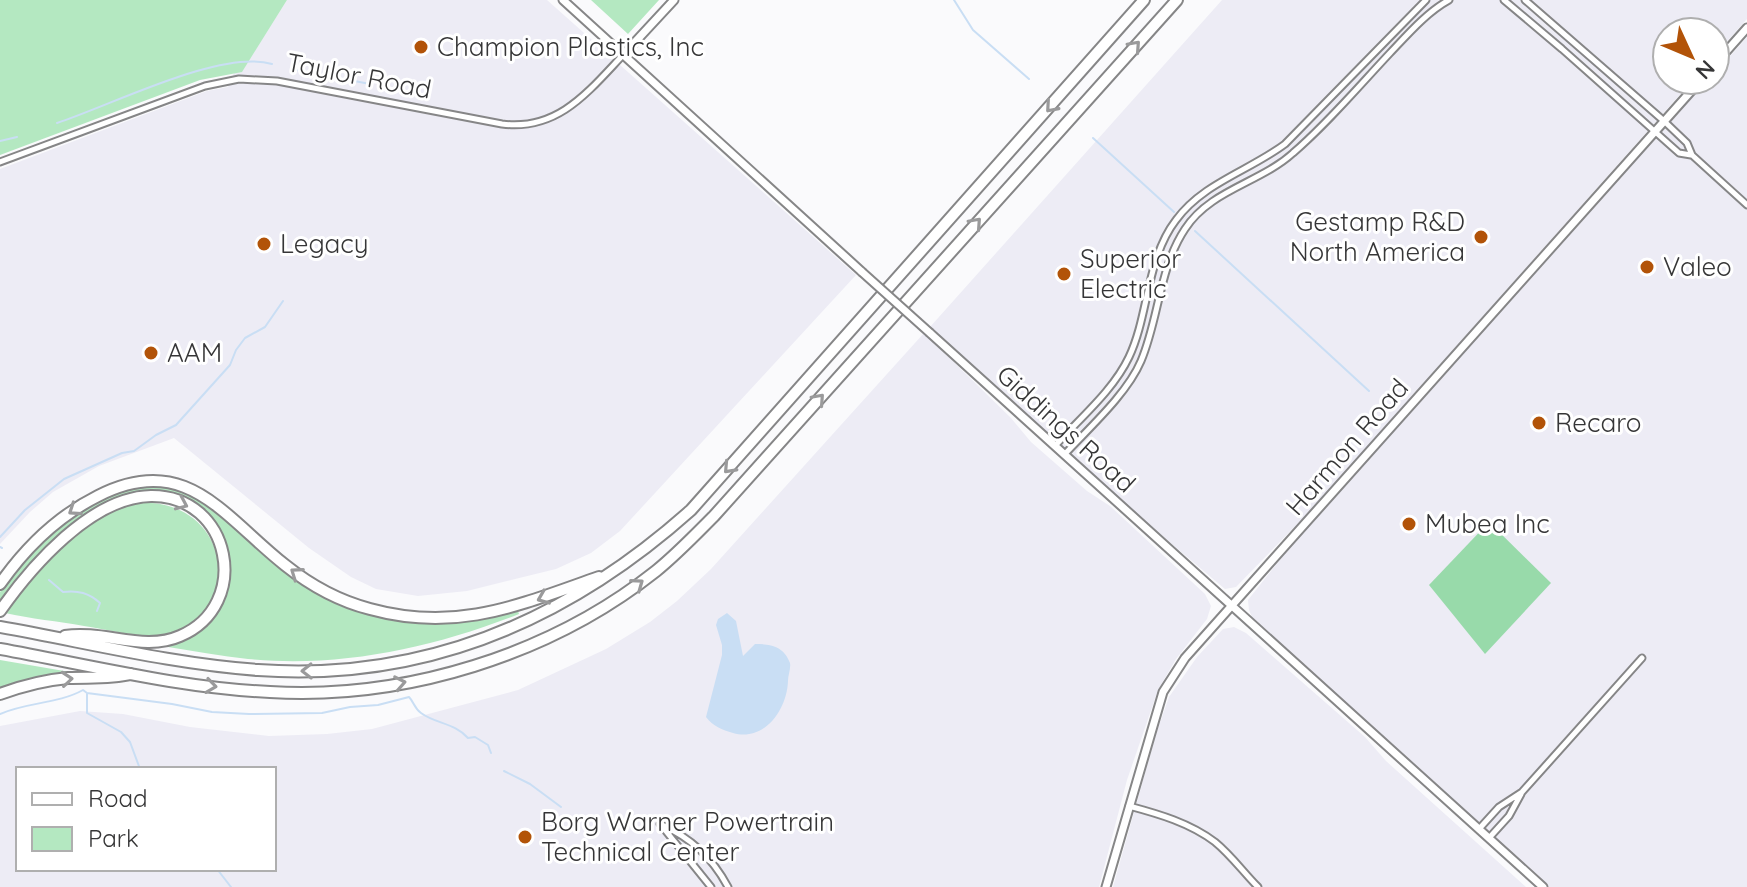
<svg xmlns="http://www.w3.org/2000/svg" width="1747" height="887" font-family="Quicksand,sans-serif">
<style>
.built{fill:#edecf5;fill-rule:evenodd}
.green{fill:#b4e8c1}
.forest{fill:#98daaa}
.water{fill:#c9def4}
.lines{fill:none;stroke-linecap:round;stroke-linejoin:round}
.stream{stroke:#c9def4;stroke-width:2}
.minor-casing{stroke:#868687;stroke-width:9}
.tertiary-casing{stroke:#868687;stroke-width:11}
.motorway-casing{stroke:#868687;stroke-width:14}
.minor{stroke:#fff;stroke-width:5}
.tertiary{stroke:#fff;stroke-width:7}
.motorway{stroke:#fff;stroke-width:10}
.tertiary-bridge-casing{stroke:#868687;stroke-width:11;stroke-linecap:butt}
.tertiary-bridge{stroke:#fff;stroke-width:7}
.oneway{stroke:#9a9a9b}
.poi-dot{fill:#b25308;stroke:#fff;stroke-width:3}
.labels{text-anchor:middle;stroke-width:6;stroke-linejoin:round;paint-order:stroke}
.poi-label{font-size:26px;fill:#363637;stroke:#fff;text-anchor:start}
.street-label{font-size:26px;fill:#363637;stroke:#fff}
</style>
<rect width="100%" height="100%" fill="#fafafc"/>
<path class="built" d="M287,0H547L856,275L620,531L591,553L556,569L467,591L418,596L376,589L351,577L309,548L174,438L99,466L53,492L30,512L0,544V169L207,91L228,87L234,73L242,71Z
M1222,0H1747V19L1715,55V32H1667V80H1693L1310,511L1236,587L1225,589L1115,496L930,327Z
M1747,37V887H1549L1347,706L1252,617L1249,610L1248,600L1287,551L1708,80H1715V73Z
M924,333L1011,418L1031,442L1087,491L1110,506L1205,594L1211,606L1207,619L1176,659L1158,690L1127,780L1099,887H0V726L80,711L123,714L190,727L269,736L327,734L372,729L518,690L606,649L650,622L677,601L711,569ZM18,769H274V869H18Z
M1234,627L1246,633L1365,737L1386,761L1526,887H1113L1156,734L1169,697L1197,657L1223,629Z"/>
<path class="green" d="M0,0H287L242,72L200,80L0,155Z
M591,0H659L628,34Z
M169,485L206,503L287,572L355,609L399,620L425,623L468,622L518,611L519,614C432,648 341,668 248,659C221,656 195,651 168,647L169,644C266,618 235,474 140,492C79,503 34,557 0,604V592L29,554L53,531L92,503L132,486Z
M139,503C230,498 247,612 170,633C142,640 112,630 84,626C58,621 31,619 5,613C38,568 81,514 139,503Z
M0,660L70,672L69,674L38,678L0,688Z"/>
<path class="forest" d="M1489,522L1551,583L1485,654L1429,585Z"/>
<path class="water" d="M727,613L736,621L743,656L755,644C770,644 784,646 790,663C791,669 788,675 788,681C787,709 765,742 733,733C722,730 713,726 706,717L722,655V645L716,625L718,619Z"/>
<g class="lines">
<path class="stream" d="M954,0L973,30L1029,79
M292,69L370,84
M57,123C110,106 220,49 272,64
M1093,138L1174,212
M0,141L17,137
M1195,231L1369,391
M0,537L25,510L64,479L122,453L134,451L156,435L176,425L230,365L236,350L245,338L265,327L283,301
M0,547L2,548
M49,580L63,592C78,590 89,593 100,603L97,611
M87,694V713L121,732L130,742L140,769
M0,714C27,702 58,704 83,690L87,693L172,704L212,712L249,714L322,713L350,707L378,705L409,697C414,702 414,708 421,713C436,724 455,723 468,738L475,737L488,745L491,753
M504,771L530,784L561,807
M217,869L231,887"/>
<defs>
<path id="minor" d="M1504,0L1562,49L1679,153L1691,155
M1525,0L1664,121L1687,143L1692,155L1747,205
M0,162L205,86L239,79L277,81L502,124C558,131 588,92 623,55
M1055,446C1079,419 1113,391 1129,357C1149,315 1146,259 1176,220C1203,183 1249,171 1285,144L1426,0
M1064,455C1089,428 1127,394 1141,361C1159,319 1159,268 1185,229C1210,190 1260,183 1293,153C1328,123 1359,86 1390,53C1408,34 1427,12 1449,0
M1129,806C1159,814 1190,823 1215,842C1231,855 1244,873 1258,887
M660,824C691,838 712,857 728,887
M661,825L711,887
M1479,829L1499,807L1522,792L1642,658
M1489,838L1509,816L1521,794"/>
<path id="tertiary" d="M563,0L862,272
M623,55L674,0
M1715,64L1747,28
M930,333L1543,887
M1106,887L1163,692L1185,658L1701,80"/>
<path id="motorway" d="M0,584C26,547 58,516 98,496C186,451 223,516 285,565C310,585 339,601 370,609C457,633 519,605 599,577
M0,611C31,567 91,497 151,496C231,495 253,605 180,636C144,652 104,630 65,636
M0,627C85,642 172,664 258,670C426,682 568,620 691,510L1144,0
M0,649C89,665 180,688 270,692C405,700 550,655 656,571C677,554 695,535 714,516L1177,0
M0,694C22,686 45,680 68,678C90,677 110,679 131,674"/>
</defs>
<use href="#minor" class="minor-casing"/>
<use href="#tertiary" class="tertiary-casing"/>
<use href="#motorway" class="motorway-casing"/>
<use href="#minor" class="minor"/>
<use href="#tertiary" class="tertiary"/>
<use href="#motorway" class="motorway"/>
<defs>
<path id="tertiary-bridge" d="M862,272L930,333"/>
</defs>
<use href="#tertiary-bridge" class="tertiary-bridge-casing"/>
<use href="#tertiary-bridge" class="tertiary-bridge"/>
</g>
<defs><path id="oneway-chevron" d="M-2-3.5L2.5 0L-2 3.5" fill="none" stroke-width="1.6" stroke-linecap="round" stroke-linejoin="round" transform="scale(2)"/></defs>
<g class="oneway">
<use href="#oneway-chevron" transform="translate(1135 46) rotate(-48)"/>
<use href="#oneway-chevron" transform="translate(1051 107) rotate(131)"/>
<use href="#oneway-chevron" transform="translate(976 223) rotate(-48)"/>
<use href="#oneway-chevron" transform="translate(819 399) rotate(-48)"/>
<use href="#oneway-chevron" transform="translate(729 468) rotate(133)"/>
<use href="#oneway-chevron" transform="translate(182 504) rotate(24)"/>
<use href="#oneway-chevron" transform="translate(74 510) rotate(146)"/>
<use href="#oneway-chevron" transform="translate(296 573) rotate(-145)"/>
<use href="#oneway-chevron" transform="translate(638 584) rotate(-36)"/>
<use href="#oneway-chevron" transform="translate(543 598) rotate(158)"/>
<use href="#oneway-chevron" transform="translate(307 671) rotate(179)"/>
<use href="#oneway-chevron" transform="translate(67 679) rotate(-5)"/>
<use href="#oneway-chevron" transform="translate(400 683) rotate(-11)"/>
<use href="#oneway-chevron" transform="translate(211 686) rotate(8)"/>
</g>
<g class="poi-dot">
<circle cx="421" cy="47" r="8"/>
<circle cx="1481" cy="237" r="8"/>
<circle cx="264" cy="244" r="8"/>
<circle cx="1647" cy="267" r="8"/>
<circle cx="1064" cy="274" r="8"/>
<circle cx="151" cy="353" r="8"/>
<circle cx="1539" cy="423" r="8"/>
<circle cx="1409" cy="524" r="8"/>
<circle cx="525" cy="837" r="8"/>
</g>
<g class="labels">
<g class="poi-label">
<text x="437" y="56">Champion Plastics, Inc</text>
<text x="1465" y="231" text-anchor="end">Gestamp R&amp;D<tspan x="1465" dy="30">North America</tspan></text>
<text x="280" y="253">Legacy</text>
<text x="1080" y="268">Superior<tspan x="1080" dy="30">Electric</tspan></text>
<text x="1663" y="276">Valeo</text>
<text x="167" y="362">AAM</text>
<text x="1555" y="432">Recaro</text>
<text x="1425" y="533">Mubea Inc</text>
<text x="541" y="831">Borg Warner Powertrain<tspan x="541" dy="30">Technical Center</tspan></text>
</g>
<g class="street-label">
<text transform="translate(359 76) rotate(11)" y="9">Taylor Road</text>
<text transform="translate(1066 429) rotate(42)" y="9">Giddings Road</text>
<text transform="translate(1347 447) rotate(-49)" y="9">Harmon Road</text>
</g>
</g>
<rect x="16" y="767" width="260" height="104" fill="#ffffff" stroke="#afafaf" stroke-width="2"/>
<rect x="32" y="793" width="40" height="12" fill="#ffffff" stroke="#afafaf" stroke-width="2"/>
<text x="88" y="807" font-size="24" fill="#363637">Road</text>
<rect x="32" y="827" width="40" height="24" fill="#b4e8c1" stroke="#afafaf" stroke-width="2"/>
<text x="88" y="847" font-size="24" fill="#363637">Park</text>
<g transform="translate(1691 56) rotate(134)"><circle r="38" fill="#ffffff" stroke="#afafaf" stroke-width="2"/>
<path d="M0-6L14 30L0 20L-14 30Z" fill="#b25308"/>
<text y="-12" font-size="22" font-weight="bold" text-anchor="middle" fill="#363637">N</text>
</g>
</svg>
